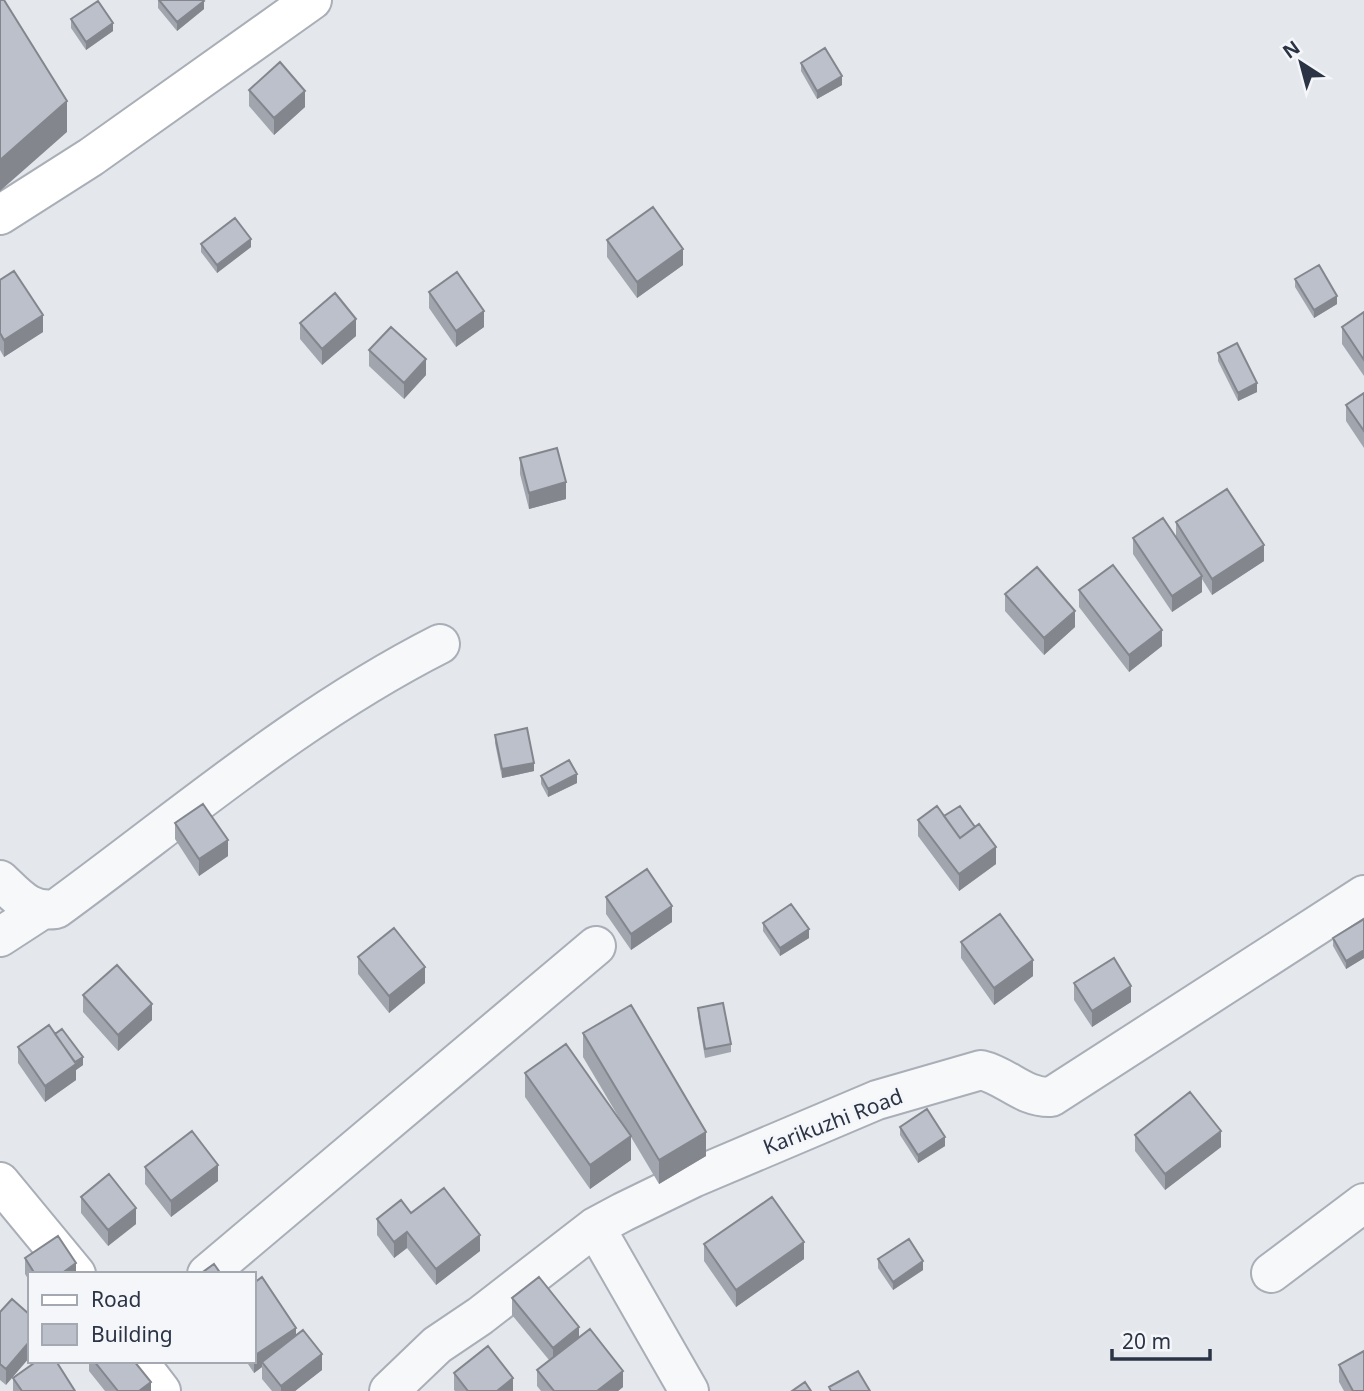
<svg xmlns="http://www.w3.org/2000/svg" width="1364" height="1391" font-family="'Noto Sans',sans-serif">
<style>
.lines{fill:none;stroke-linecap:round;stroke-linejoin:round}
.street-casing{stroke:#a9aeb7;stroke-width:42}
.secondary-casing{stroke:#a9aeb7;stroke-width:42}
.street{stroke:#f7f8fa;stroke-width:38}
.secondary{stroke:#fff;stroke-width:38}
.wall{fill:#a1a5ae}
.shaded-wall{fill:#83868d}
.building{fill:#bbc0ca;stroke:#83868d;stroke-width:2}
.labels{text-anchor:middle;stroke-width:6;stroke-linejoin:round;paint-order:stroke}
.street-label{font-size:21px;fill:#2b3445;stroke:#f4f6f9}
</style>
<rect width="100%" height="100%" fill="#e4e7ec"/>
<g class="lines">
<defs>
<path id="street" d="M0,880C18,897 30,913 56,909C182,817 300,715 440,644
M0,937L40,911
M595,1227L689,1391
M1271,1273L1364,1203
M207,1274L596,946
M389,1391L437,1345L480,1316L595,1227L623,1212L693,1178L877,1100L981,1070C1007,1076 1023,1098 1051,1097L1364,895"/>
<path id="secondary" d="M0,215L91,157L312,0
M0,1182L76,1274
M138,1361L161,1391"/>
</defs>
<use href="#street" class="street-casing"/>
<use href="#secondary" class="secondary-casing"/>
<use href="#street" class="street"/>
<use href="#secondary" class="secondary"/>
</g>
<path class="wall" d="M158,0L204,9L177,31L158,8Z
M71,19L113,31L86,50L71,28Z
M801,63L842,85L817,99L801,71Z
M249,90L305,107L274,135L249,106Z
M607,240L683,265L637,298L607,257Z
M201,244L251,247L217,273L201,252Z
M1295,279L1337,304L1314,318L1295,287Z
M0,280L43,332L4,357L0,350Z
M429,292L484,327L456,347L429,308Z
M1364,312V376L1342,344V327Z
M300,323L356,336L322,365L300,339Z
M369,350L426,375L404,399L369,366Z
M1218,353L1257,392L1238,401L1218,361Z
M1364,393V448L1346,421V405Z
M520,458L566,499L529,509L520,474Z
M1176,522L1264,561L1212,595L1202,579V592L1172,612L1133,554V538L1176,537Z
M1079,590L1162,646L1129,672L1079,607Z
M1005,594L1075,627L1044,655L1005,611Z
M495,735L534,771L502,778L495,743Z
M541,776L577,783L548,797L541,784Z
M918,820L996,864L959,891L918,836Z
M175,823L228,856L199,876L175,839Z
M606,897L672,922L631,950L606,914Z
M1364,919V958L1346,969L1333,946V938Z
M763,923L809,938L780,956L763,931Z
M961,942L1033,976L994,1005L961,958Z
M358,957L425,983L389,1013L358,974Z
M1074,983L1131,1002L1092,1027L1074,1000Z
M83,995L152,1020L118,1051L83,1012Z
M698,1008L731,1044V1052L705,1058L698,1016Z
M583,1033L706,1156L659,1184L631,1137V1160L590,1189L525,1097V1073L628,1133L583,1057Z
M55,1034L83,1065L76,1070V1080L45,1102L18,1063V1047Z
M900,1127L945,1146L918,1163L900,1135Z
M1135,1135L1221,1147L1165,1190L1135,1151Z
M145,1167L218,1181L171,1217L145,1184Z
M81,1197L136,1224L108,1246L81,1213Z
M411,1213L480,1251L436,1285L407,1248L394,1258L377,1235V1219Z
M704,1244L804,1259L736,1307L704,1261Z
M25,1258L76,1274H30V1282L25,1274Z
M878,1259L923,1270L893,1290L878,1268Z
M512,1298L579,1337L623,1387L618,1391H541L537,1386V1370L549,1360L512,1315Z
M12,1299L6,1385L0,1380V1312Z
M296,1336L322,1370L295,1391H272L262,1379V1367L254,1373L246,1361H254Z
M89,1361H134L151,1391H105L89,1371Z
M1339,1365L1364,1391H1344L1339,1382Z
M454,1373L513,1391H455L454,1390Z
M13,1378L75,1391H13Z"/>
<path class="shaded-wall" d="M204,1V9L177,31V22Z
M113,23V31L86,50V42Z
M842,76V85L817,99V91Z
M305,91V107L274,135V118Z
M67,101V132L0,191V160Z
M251,239V247L217,273V265Z
M683,249V265L637,298V282Z
M1337,296V304L1314,318V310Z
M484,311V327L456,347V331Z
M43,315V332L4,357V340Z
M356,319V336L322,365V349Z
M426,359V375L404,399V383Z
M1257,383V392L1238,401V393Z
M566,482V499L529,509V493Z
M1264,545V561L1212,595V579Z
M1202,576V592L1172,612V596Z
M1075,611V627L1044,655V638Z
M1162,630V646L1129,672V655Z
M534,763V771L502,778V769Z
M577,774V783L548,797V789Z
M228,840V856L199,876V859Z
M996,847V864L959,891V874Z
M672,906V922L631,950V934Z
M809,929V938L780,956V948Z
M1364,950V958L1346,969V961Z
M1033,960V976L994,1005V988Z
M425,967V983L389,1013V996Z
M1131,986V1002L1092,1027V1011Z
M152,1004V1020L118,1051V1035Z
M83,1057V1065L76,1070V1080L45,1102V1086Z
M1221,1131V1147L1165,1190V1174Z
M706,1132V1156L659,1184V1160Z
M631,1136V1160L590,1189V1165Z
M945,1137V1146L918,1163V1155Z
M218,1165V1181L171,1217V1201Z
M136,1208V1224L108,1246V1230Z
M407,1232V1248L394,1258V1242Z
M480,1235V1251L436,1285V1269Z
M804,1242V1259L736,1307V1290Z
M923,1261V1270L893,1290V1282Z
M76,1263V1274H61Z
M579,1327V1343L553,1364V1348Z
M296,1328V1345L262,1362V1367L254,1373V1356Z
M30,1341V1357L6,1385V1369Z
M322,1354V1370L295,1391H281V1386Z
M623,1371V1387L618,1391H597Z
M513,1378V1391H497Z
M151,1382V1391H139Z"/>
<path class="building" d="M0,0H4L67,101L0,160Z
M159,0H203L204,1L177,22Z
M98,1L113,23L86,42L71,19Z
M825,48L842,76L817,91L801,63Z
M280,62L305,91L274,118L249,90Z
M653,207L683,249L637,282L607,240Z
M235,218L251,239L217,265L201,244Z
M1319,265L1337,296L1314,310L1295,279Z
M14,271L43,315L4,340L0,333V280Z
M457,272L484,311L456,331L429,292Z
M335,293L356,319L322,349L300,323Z
M1364,312V360L1342,327Z
M391,327L426,359L404,383L369,350Z
M1237,343L1257,383L1238,393L1218,353Z
M1364,393V431L1346,405Z
M557,448L566,482L529,493L520,458Z
M1227,489L1264,545L1212,579L1176,522Z
M1163,518L1202,576L1172,596L1133,538Z
M1113,565L1162,630L1129,655L1079,590Z
M1037,567L1075,611L1044,638L1005,594Z
M527,728L534,763L502,769L495,735Z
M569,760L577,774L548,789L541,776Z
M203,804L228,840L199,859L175,823Z
M937,806L960,838L979,824L996,847L959,874L918,820Z
M960,806L975,827L960,838L944,816Z
M647,869L672,906L631,934L606,897Z
M791,904L809,929L780,948L763,923Z
M1000,914L1033,960L994,988L961,942Z
M1364,919V950L1346,961L1333,938Z
M394,928L425,967L389,996L358,957Z
M1114,958L1131,986L1092,1011L1074,983Z
M117,965L152,1004L118,1035L83,995Z
M723,1003L731,1044L705,1049L698,1008Z
M631,1005L706,1132L659,1160L583,1033Z
M49,1025L76,1064L45,1086L18,1047Z
M62,1029L83,1057L75,1062L55,1034Z
M566,1044L631,1136L590,1165L525,1073Z
M1190,1092L1221,1131L1165,1174L1135,1135Z
M927,1109L945,1137L918,1155L900,1127Z
M192,1131L218,1165L171,1201L145,1167Z
M109,1174L136,1208L108,1230L81,1197Z
M444,1188L480,1235L436,1269L407,1232L394,1242L377,1219L401,1200L411,1213Z
M772,1197L804,1242L736,1290L704,1244Z
M58,1236L76,1263L61,1274H35L25,1258Z
M909,1239L923,1261L893,1282L878,1259Z
M214,1264L221,1274H200Z
M262,1277L296,1328L254,1356V1283Z
M539,1277L579,1327L553,1348L512,1298Z
M12,1299L30,1315V1341L6,1369L0,1364V1312Z
M590,1329L623,1371L597,1391H554L537,1370Z
M303,1330L322,1354L281,1386L262,1362Z
M488,1346L513,1378L497,1391H468L454,1373Z
M1364,1351V1391H1353L1339,1365Z
M37,1361H56L75,1391H22L13,1378Z
M94,1361H134L151,1382L139,1391H118Z
M858,1371L870,1391H831L829,1387Z
M805,1382L811,1391H792Z"/>
<g class="labels">
<g class="street-label">
<text transform="translate(833 1122) rotate(-21)" y="7">Karikuzhi Road</text>
</g>
</g>
<rect x="28" y="1272" width="228" height="91" fill="#f4f6f9" stroke="#a4a8b1" stroke-width="2"/>
<rect x="42" y="1295" width="35" height="10" fill="#ffffff" stroke="#a4a8b1" stroke-width="2"/>
<text x="91" y="1307" font-size="21" fill="#2b3445">Road</text>
<rect x="42" y="1324" width="35" height="21" fill="#bbc0ca" stroke="#a4a8b1" stroke-width="2"/>
<text x="91" y="1342" font-size="21" fill="#2b3445">Building</text>
<g transform="translate(1301 63) rotate(324)" stroke="#f4f6f9" stroke-width="5" paint-order="stroke">
<path d="M0-5L12 26L0 18L-12 26Z" fill="#2b3445"/>
<text y="-10" font-size="19" font-weight="bold" text-anchor="middle" fill="#2b3445">N</text>
</g>
<path d="M1112 1349v10h98v-10" fill="none" stroke="#2b3445" stroke-width="3.5"/>
<text x="1122" y="1349" font-size="21" fill="#2b3445" stroke="#f4f6f9" stroke-width="5" paint-order="stroke">20 m</text>
</svg>
